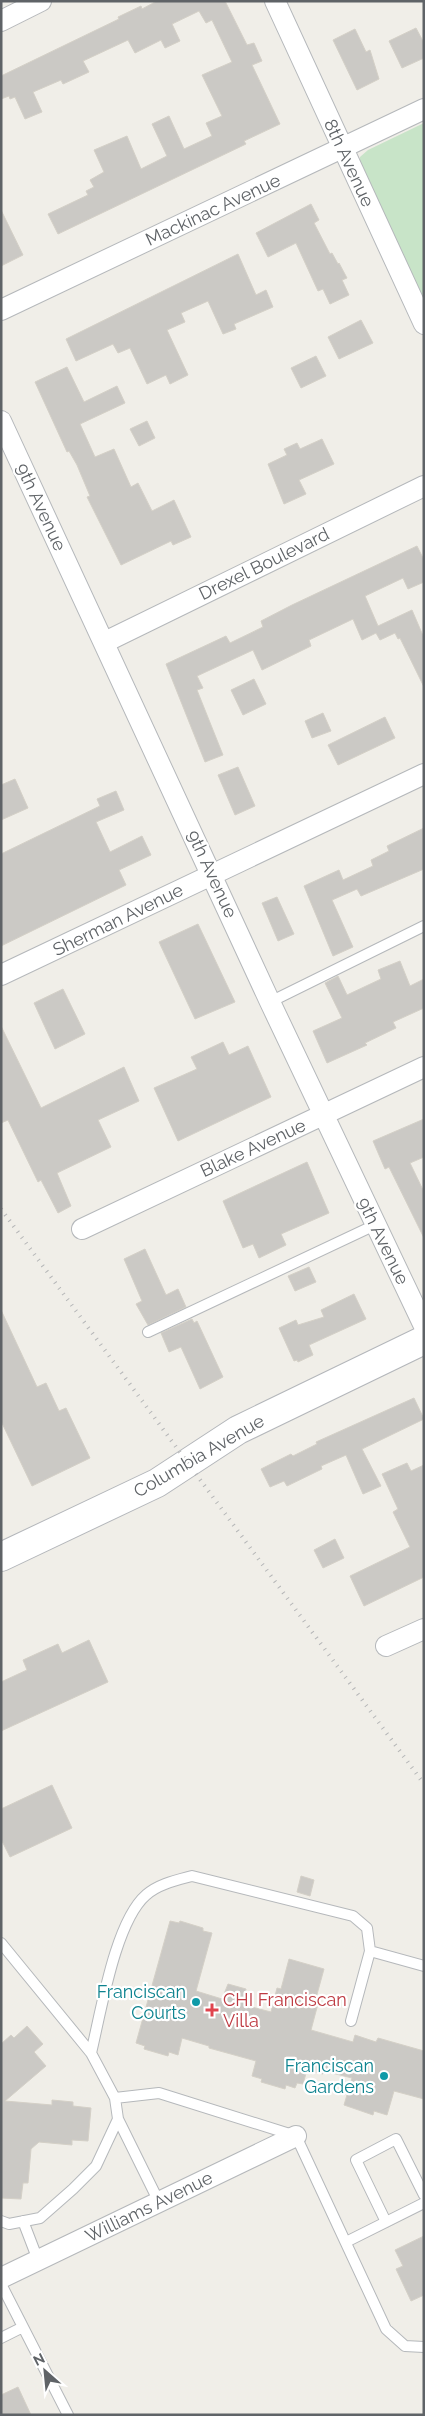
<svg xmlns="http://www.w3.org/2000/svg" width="425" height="2416" font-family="Raleway,sans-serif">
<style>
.green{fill:#c8e4c8}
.building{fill:#cbc9c5;stroke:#d4d0c7}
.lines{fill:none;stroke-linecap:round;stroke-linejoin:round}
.lane-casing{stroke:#b5b8bb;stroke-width:12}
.street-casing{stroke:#b5b8bb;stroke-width:22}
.secondary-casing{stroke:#b4b7bb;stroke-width:30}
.lane{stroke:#fff;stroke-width:10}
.street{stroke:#fff;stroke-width:20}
.secondary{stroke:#fff;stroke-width:28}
.rail{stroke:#b5b6b7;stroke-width:4;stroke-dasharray:1 6;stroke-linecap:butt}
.culture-dot{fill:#0f9aa8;stroke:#fff;stroke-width:2}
.health-dot{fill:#e0444e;stroke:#fff;stroke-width:2}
.labels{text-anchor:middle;stroke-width:4.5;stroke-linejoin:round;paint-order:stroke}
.street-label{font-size:18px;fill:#5f6367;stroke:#fff}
.culture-label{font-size:18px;fill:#0d838f;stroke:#fff;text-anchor:end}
.health-label{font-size:18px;fill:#be3a42;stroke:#fff;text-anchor:start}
</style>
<rect width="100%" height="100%" fill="#f0eee8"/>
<path class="green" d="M424,123V301L360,163V157L368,150Z"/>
<path class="building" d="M157,1H225L247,45L254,43L262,61L252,65L280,124L244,141L246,144L58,234L48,214L88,195L86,191L94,187L90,180L104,172L94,150L127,136L141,169L167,156L152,124L169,116L184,149L212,136L206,123L222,116L202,75L232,62L212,20L206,23L199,11L172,24L180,41L165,48L161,40L135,53L128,40L83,61L89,72L63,84L61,80L33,92L42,112L25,119L15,97L10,99L9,96L1,99V76L119,19L118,17L141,6L142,9Z
M416,28L424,43V58L402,68L389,41Z
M355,29L366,52L370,50L379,79L357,90L333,40Z
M311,204L319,220L314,223L330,254L332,253L338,264L339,263L347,278L342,280L349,295L330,304L323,289L318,291L296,243L268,257L256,233Z
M1,210L23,255L1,266Z
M238,254L256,295L266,290L273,307L234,324L236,329L223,334L208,301L181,313L185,322L167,330L188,375L170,384L166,375L147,384L130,348L118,353L113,344L76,361L66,339Z
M361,320L373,343L339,359L328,337Z
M316,356L326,376L301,388L291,368Z
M67,367L84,402L117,386L125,403L80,424L95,457L114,449L131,487L138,483L152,511L174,500L191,537L173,545L171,541L121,565L87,497L90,496L77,465L69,451L67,452L35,382Z
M147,421L155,438L139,446L130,429Z
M322,439L334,464L299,480L306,494L284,504L268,464L287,455L284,449L297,443L300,449Z
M417,546L424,560V582L408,589L403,578L365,596L378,626L412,610L424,638V687L400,638L398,639L395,633L380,640L376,633L362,640L353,619L309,640L311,646L262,670L253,650L197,676L203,688L197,690L223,755L205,762L166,664L226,636L230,643L263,627L261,621L292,605Z
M254,679L266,704L243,715L231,690Z
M323,713L331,731L312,738L305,721Z
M385,717L395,738L338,765L328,745Z
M238,767L255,806L235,815L218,775Z
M15,779L28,808L1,820V785Z
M116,791L124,810L96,822L110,852L142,836L151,855L119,870L126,885L1,946V854L100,806L97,799Z
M424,828V869L361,896L357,889L332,900L353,947L333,956L304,886L339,870L343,880L373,866L371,860L389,851L387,846Z
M277,897L294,934L278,941L262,903Z
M198,924L235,1002L195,1019L159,942Z
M400,961L410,986L424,979V1008L393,1022L396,1028L365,1043L367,1045L327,1063L313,1031L342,1018L325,983L338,976L347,995L381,979L378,970Z
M63,989L85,1034L55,1049L34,1003Z
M1,1026L41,1108L124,1067L139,1101L98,1120L111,1147L57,1173L71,1206L58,1213L41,1180L38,1182L8,1120L1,1123Z
M223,1042L229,1055L248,1046L271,1097L178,1141L154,1088L197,1069L191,1057Z
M424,1119V1157L410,1163L424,1192V1238L389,1167L385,1169L373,1141Z
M307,1162L329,1213L281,1234L286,1245L259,1258L253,1244L243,1248L223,1201Z
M145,1249L166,1295L178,1289L186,1307L148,1325L136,1304L142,1301L124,1259Z
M309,1267L316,1282L295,1291L288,1276Z
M354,1294L366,1319L309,1345L313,1355L298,1362L297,1360L294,1361L279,1328L296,1320L298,1325L324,1317L321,1310Z
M1,1310L37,1387L46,1383L59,1411L66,1408L90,1458L32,1486L1,1421Z
M192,1319L194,1323L197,1321L223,1377L200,1389L181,1347L169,1352L161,1333Z
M414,1398L424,1419L362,1449L381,1486L363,1494L346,1455L321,1466L322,1469L287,1486L284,1481L270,1487L261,1469L291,1454L293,1456L317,1444L316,1442Z
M407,1463L411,1471L424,1465V1577L364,1606L350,1576L410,1547L393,1512L398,1509L382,1474Z
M335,1539L344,1558L323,1568L314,1550Z
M89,1640L108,1682L1,1731V1682L27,1670L23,1660L58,1644L62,1653Z
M52,1785L72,1828L10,1857L1,1839V1809Z
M301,1876L314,1880L310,1896L297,1892Z
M170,1921L179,1923L180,1921L203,1928V1931L212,1933L196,1991L222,1999L228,1984L246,1989L244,2005L271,2012L277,1988L281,1989L289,1959L324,1969L316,1998L319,2000L311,2030L353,2042L355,2035L376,2042L378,2038L424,2051V2099L394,2091L387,2115L374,2111L373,2115L344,2105L352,2078L324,2071L323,2074L307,2070L303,2084L297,2083L295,2088L286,2085L285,2089L261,2082L262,2079L252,2076L256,2061L209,2048V2046L182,2038L178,2055L169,2052L168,2056L144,2049L145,2046L136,2043Z
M27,2026L43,2044L34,2052L46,2066L5,2101L52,2105V2100L73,2102V2106L91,2108L88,2141L72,2140V2145L39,2142L31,2149L28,2183H23L21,2199L1,2198V2044L11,2035L14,2038Z
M424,2236V2295L411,2301L396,2269L403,2266L395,2250Z
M18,2387L31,2415H1V2395Z"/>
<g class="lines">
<defs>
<path id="lane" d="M270,1002L424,926
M148,1332L375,1225
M1,1943L91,2053L115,2098L118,2119L159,2202
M370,1951L424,1966
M91,2053C101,2012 115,1922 146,1895C158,1884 177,1880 192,1876L353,1916L367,1928L370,1951L351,2021
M115,2098L159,2093L296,2136L386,2329L405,2346L424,2347
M1,2221L9,2224L40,2218L73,2189L96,2166L118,2119
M23,2221L38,2260
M386,2222L356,2160L396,2139L424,2195
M346,2242L424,2203
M1,2284L68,2415
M1,2338L23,2327"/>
<path id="street" d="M275,1L424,324
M1,21L41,1
M1,310L424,109
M1,421L270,1002L424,1326
M105,642L424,486
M1,975L424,774
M82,1229L424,1067
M386,1646L424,1629
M1,2278L296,2136"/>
<path id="secondary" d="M1,1557L157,1483L238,1430L424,1340"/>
</defs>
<use href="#lane" class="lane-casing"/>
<use href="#street" class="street-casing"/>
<use href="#secondary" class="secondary-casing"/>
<use href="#lane" class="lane"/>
<use href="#street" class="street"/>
<use href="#secondary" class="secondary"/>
<path class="rail" d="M1,1209L424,1784"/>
</g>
<g class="culture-dot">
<circle cx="196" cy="2002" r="5"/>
<circle cx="384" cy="2076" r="5"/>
</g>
<path class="health-dot" d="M209.5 2002.5h5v5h5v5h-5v5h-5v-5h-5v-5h5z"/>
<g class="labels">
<g class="street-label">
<text transform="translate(349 163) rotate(65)" y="6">8th Avenue</text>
<text transform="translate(213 210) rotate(-25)" y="6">Mackinac Avenue</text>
<text transform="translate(41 507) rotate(65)" y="6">9th Avenue</text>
<text transform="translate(264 564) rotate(-26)" y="6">Drexel Boulevard</text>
<text transform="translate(212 874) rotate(65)" y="6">9th Avenue</text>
<text transform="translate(118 920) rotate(-26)" y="6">Sherman Avenue</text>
<text transform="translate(253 1148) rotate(-25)" y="6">Blake Avenue</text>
<text transform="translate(383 1241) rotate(64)" y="6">9th Avenue</text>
<text transform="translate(199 1456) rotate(-30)" y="6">Columbia Avenue</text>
<text transform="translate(149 2207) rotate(-26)" y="6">Williams Avenue</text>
</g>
<g class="culture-label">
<text x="186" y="1998">Franciscan<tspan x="186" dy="21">Courts</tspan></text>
<text x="374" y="2072">Franciscan<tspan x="374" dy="21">Gardens</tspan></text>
</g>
<g class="health-label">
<text x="223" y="2006">CHI Franciscan<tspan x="223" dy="21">Villa</tspan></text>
</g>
</g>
<rect width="425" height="2416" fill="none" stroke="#5f6367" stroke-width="5"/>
<g transform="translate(45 2371) rotate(333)" stroke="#ffffff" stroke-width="4" paint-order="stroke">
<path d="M0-4L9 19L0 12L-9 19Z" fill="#5f6367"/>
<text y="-8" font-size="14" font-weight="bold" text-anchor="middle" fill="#5f6367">N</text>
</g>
</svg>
